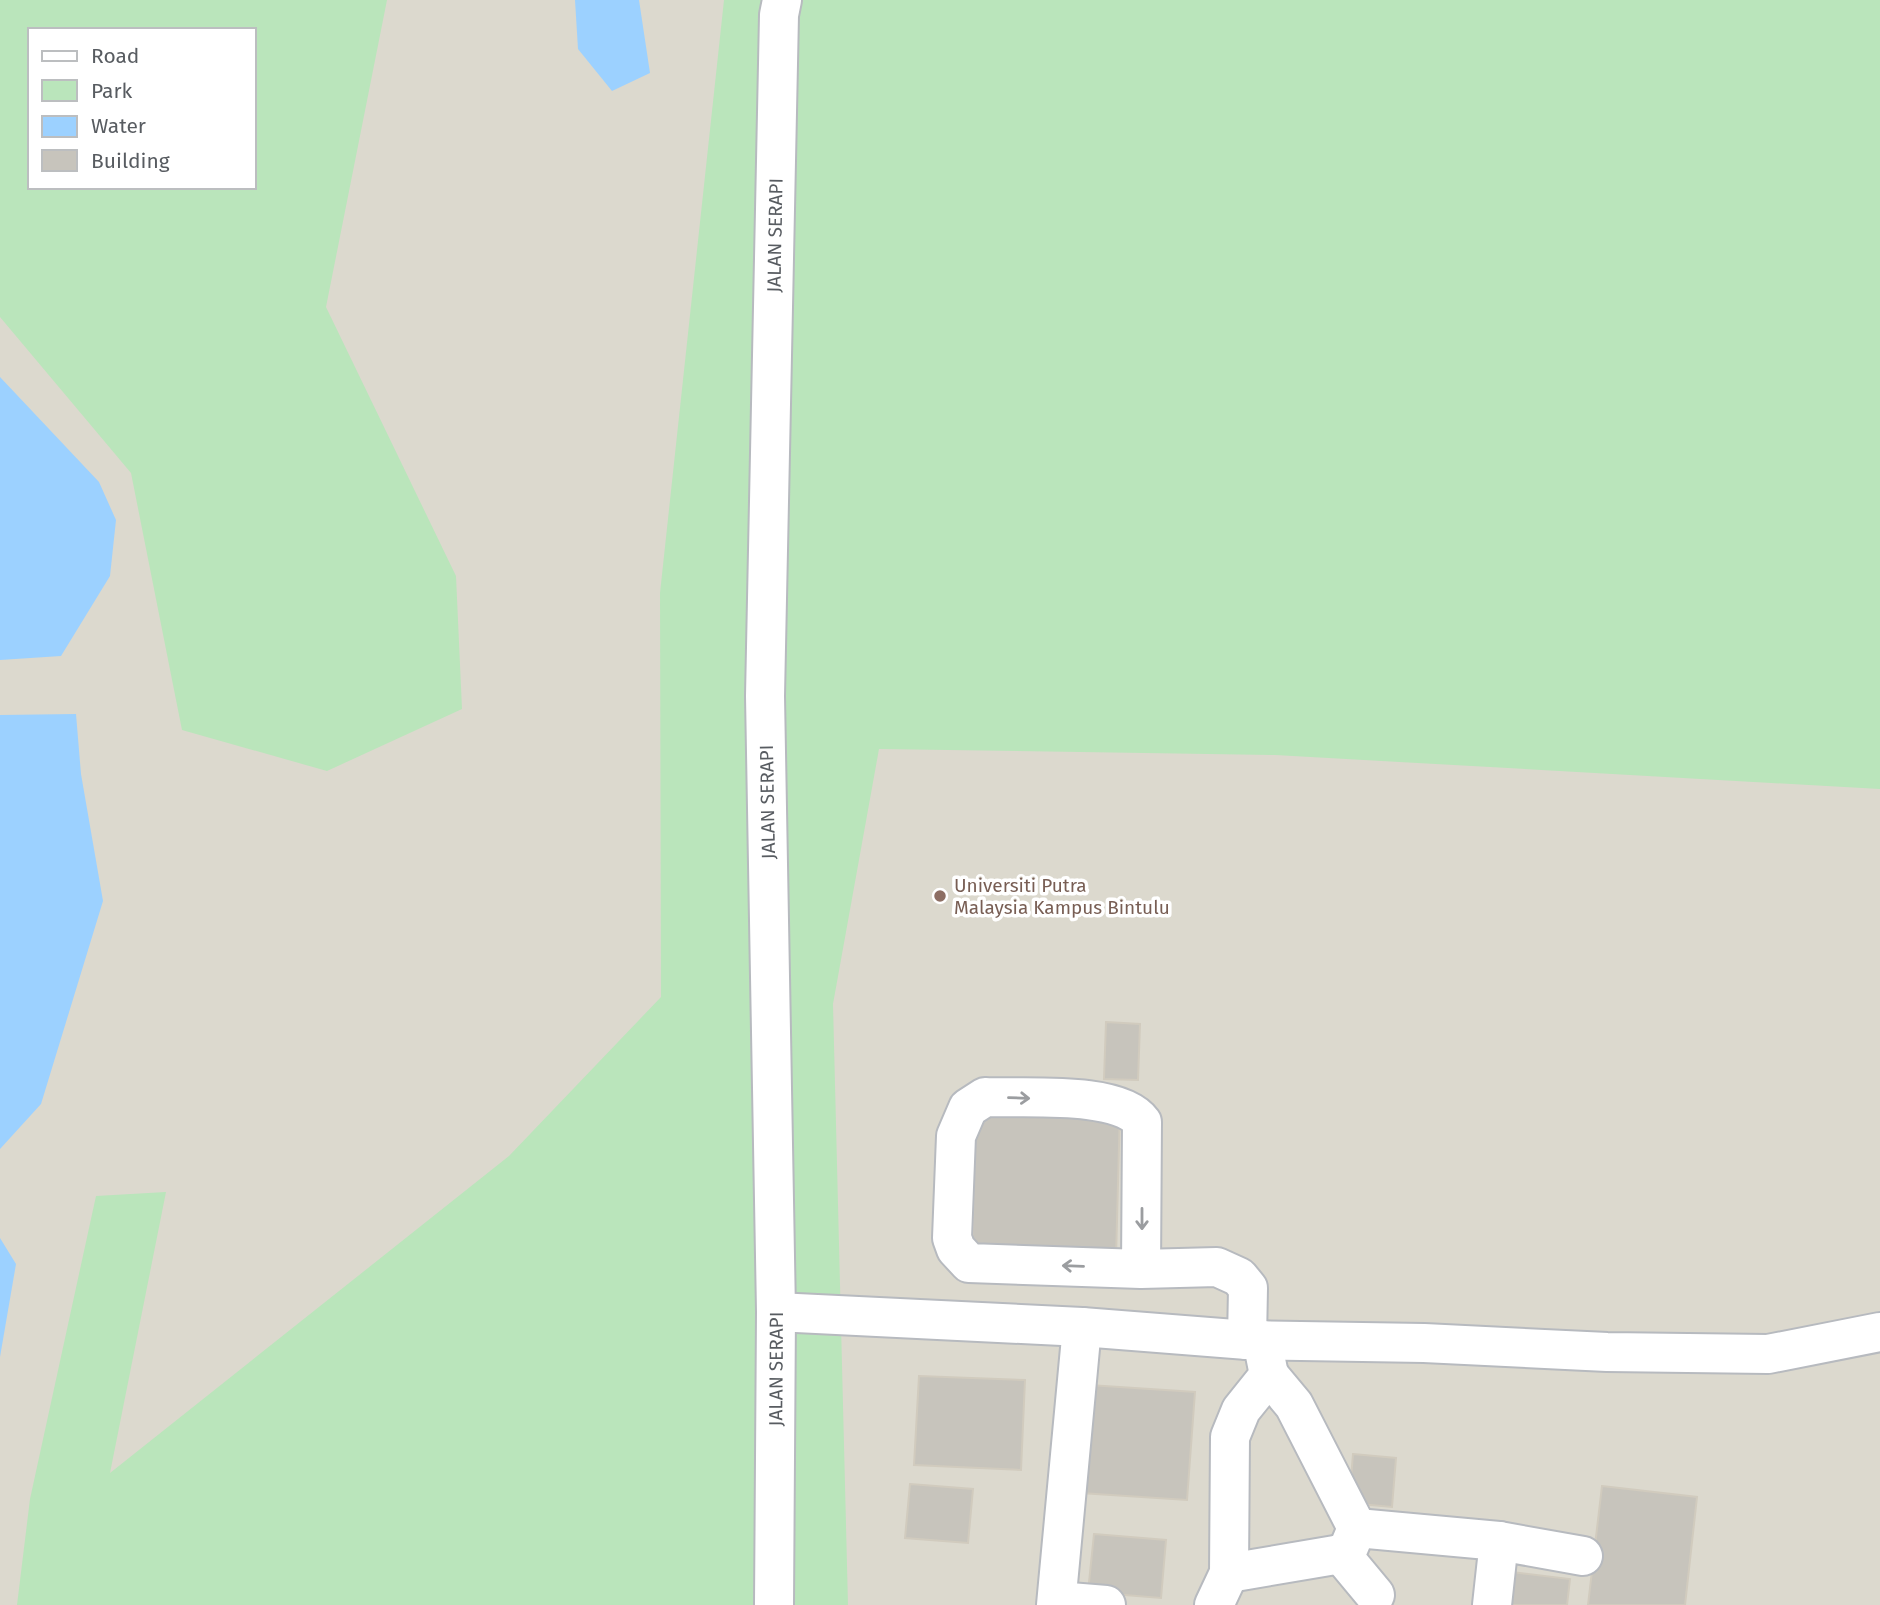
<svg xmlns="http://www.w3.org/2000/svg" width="1880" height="1605" font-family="'Fira Sans',sans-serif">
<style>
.education{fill:#dcd9ce;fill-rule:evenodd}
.green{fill:#bae5bb;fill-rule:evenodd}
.water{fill:#9cd1ff}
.building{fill:#c7c4bc;stroke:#d1cbbe;stroke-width:2}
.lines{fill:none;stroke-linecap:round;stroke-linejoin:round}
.minor-casing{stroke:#b7babf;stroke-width:42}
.minor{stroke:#fff;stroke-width:38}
.oneway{stroke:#9b9da0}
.education-dot{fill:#8d6e63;stroke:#fff;stroke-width:2.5}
.labels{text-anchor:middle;stroke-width:7;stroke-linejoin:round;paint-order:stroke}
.street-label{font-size:19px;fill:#585c61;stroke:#fff}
.education-label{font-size:19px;fill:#785e54;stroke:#fff;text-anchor:start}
</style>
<rect width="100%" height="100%" fill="#eceadf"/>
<path class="education" d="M0,0H1880V1605H0ZM30,30H254V187H30Z"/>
<path class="green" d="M0,0H387L326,307L456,576L462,709L327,771L182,730L131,473L0,317ZM30,30H254V187H30Z
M724,0H1880V789L1275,755L879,749L833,1004L848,1605H17L30,1499L96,1196L166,1192L110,1473L509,1156L661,997L660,593Z"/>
<path class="water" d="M575,0H639L650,73L612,91L578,49Z
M0,377L99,482L116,520L110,576L61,656L0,660Z
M76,714L81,774L103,901L41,1104L0,1149V715Z
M0,1238L16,1264L0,1357Z"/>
<path class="building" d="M1106,1022L1140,1024L1138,1080L1104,1079Z
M976,1106L1120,1109L1116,1258L972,1254Z
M919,1376L1025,1380L1021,1470L914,1465Z
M1089,1385L1195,1392L1187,1500L1081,1493Z
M1353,1454L1396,1458L1392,1507L1349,1503Z
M910,1484L973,1489L968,1543L905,1538Z
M1602,1486L1697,1497L1685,1605H1588Z
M1094,1534L1166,1540L1161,1598L1088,1592Z
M1512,1572L1570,1579L1567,1605H1508Z"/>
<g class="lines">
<defs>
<g id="minor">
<path d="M1141,1269L1142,1122C1119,1090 1023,1099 985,1097L968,1108L956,1136L952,1238L956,1249L969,1263L1141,1269L1217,1267L1239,1277L1248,1288L1247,1340"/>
<path d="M776,1312L1082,1327L1247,1340L1424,1343L1607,1352L1768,1354L1880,1332"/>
<path d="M1269,1375L1294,1405L1357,1528L1349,1547L1341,1554L1375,1595"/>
<path d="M1357,1528L1499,1541L1583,1556"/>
<path d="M1229,1573L1341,1554"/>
<path d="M1057,1601L1106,1605"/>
<path id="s1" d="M774,1605L776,1312L765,696L779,15L782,0"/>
<path d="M1056,1605L1082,1327"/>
<path d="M1214,1605L1229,1573L1230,1437L1241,1410L1269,1375L1262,1340"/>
<path d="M1492,1605L1499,1541"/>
</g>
</defs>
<use href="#minor" class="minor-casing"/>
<use href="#minor" class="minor"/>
</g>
<defs><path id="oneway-shaft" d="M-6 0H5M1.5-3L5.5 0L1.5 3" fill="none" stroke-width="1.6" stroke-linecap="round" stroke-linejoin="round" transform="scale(1.75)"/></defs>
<g class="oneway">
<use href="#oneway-shaft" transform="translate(1019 1098) rotate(2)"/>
<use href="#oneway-shaft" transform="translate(1142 1219) rotate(90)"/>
<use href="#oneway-shaft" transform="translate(1073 1266) rotate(-178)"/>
</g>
<circle class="education-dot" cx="940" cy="896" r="7"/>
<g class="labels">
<g class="street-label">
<text dy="7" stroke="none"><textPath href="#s1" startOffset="1370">JALAN SERAPI</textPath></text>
<text transform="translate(767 802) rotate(-91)" y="7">JALAN SERAPI</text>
<text dy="7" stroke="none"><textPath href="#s1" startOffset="236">JALAN SERAPI</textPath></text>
</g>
<g class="education-label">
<text x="954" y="892">Universiti Putra<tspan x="954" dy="22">Malaysia Kampus Bintulu</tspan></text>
</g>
</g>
<rect x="28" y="28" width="228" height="161" fill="#ffffff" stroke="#bcbec0" stroke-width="2"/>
<rect x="42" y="51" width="35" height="10" fill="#ffffff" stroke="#bcbec0" stroke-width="2"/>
<text x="91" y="63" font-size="21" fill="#585c61">Road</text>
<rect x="42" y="80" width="35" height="21" fill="#bae5bb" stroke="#bcbec0" stroke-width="2"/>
<text x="91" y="98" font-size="21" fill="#585c61">Park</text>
<rect x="42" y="116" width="35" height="21" fill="#9cd1ff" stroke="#bcbec0" stroke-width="2"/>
<text x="91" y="133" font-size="21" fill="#585c61">Water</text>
<rect x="42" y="150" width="35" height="21" fill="#c7c4bc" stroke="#bcbec0" stroke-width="2"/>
<text x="91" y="168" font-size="21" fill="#585c61">Building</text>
</svg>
